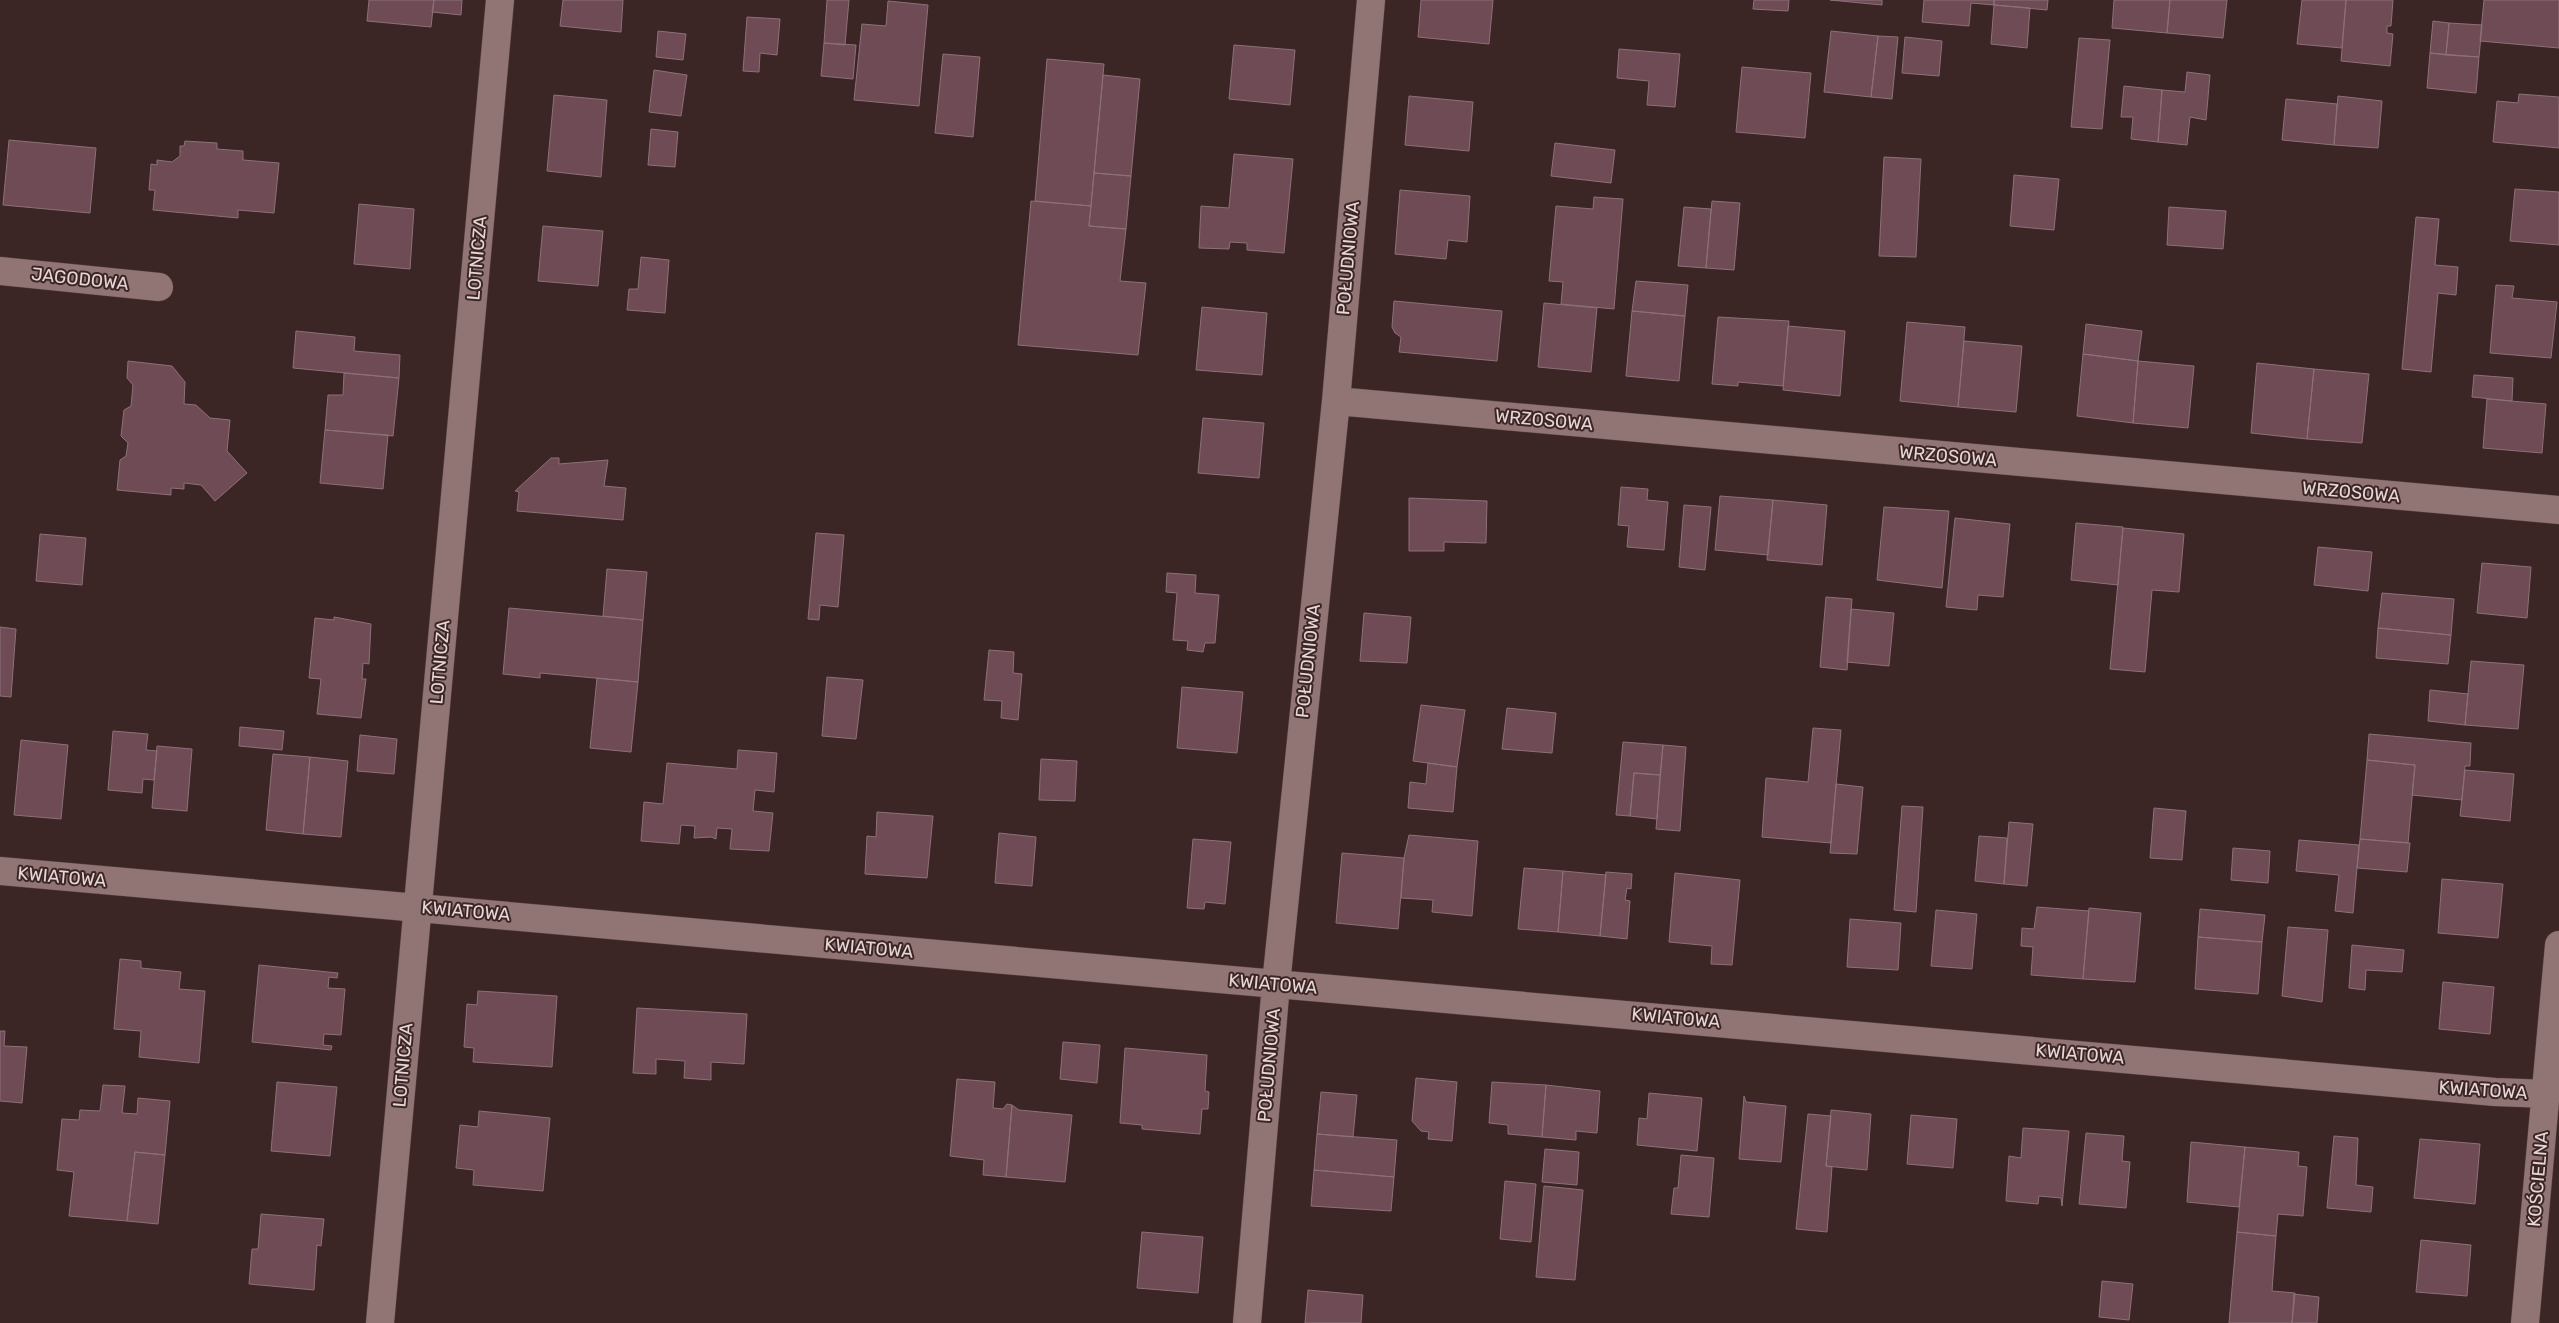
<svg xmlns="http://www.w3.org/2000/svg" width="2559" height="1323" font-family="Rubik,sans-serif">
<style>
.building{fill:#6f4b56;stroke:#8c7179}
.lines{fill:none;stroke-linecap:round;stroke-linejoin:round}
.minor-casing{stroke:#554142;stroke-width:29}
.minor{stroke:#917474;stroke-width:28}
.labels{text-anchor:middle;stroke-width:4;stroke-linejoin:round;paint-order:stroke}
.street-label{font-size:18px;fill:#e6d6d6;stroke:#3c2525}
</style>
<rect width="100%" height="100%" fill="#3c2525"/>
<path class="building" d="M369,0H434L431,27L367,21Z
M434,0H462L461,15L432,12Z
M563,0H623L621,32L560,26Z
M827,0H849L845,45L824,43Z
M1421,0H1493L1489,44L1418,37Z
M1754,0H1789L1788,11L1753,9Z
M1830,0H1882V5Z
M1924,0H1994V5L1971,3L1969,26L1922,22Z
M1994,0H2048L2047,10L1994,5Z
M2114,0H2170L2167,33L2112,28Z
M2170,0H2227L2223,38L2167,33Z
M2302,0H2346L2342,48L2297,44Z
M2346,0H2393L2391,26H2387V33L2393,34L2390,66L2341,61Z
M2484,0H2559V48L2480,41Z
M888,1L928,5L919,106L854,100L862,24L886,26Z
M1994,5L2030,8L2027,48L1991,44Z
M747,17L780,19L777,55L760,53L759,72L743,71Z
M2433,21L2449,23L2446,55L2430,53Z
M2449,23L2482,25L2479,57L2446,55Z
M658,31L686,34L683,60L656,57Z
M1831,31L1878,36L1871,97L1824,92Z
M1878,36L1898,37L1892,99L1871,97Z
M1905,37L1942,41L1939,76L1902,73Z
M2079,38L2110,40L2102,129L2071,127Z
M824,43L856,45L853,79L821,76Z
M1234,45L1295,50L1290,105L1229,99Z
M1619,49L1680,54L1675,107L1647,105L1649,81L1617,78Z
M2430,53L2479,57L2476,93L2427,88Z
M943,54L980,57L973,137L935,133Z
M1047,59L1104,64L1091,206L1035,201Z
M1742,67L1811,73L1805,138L1736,132Z
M654,70L687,75L681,116L649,112Z
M2187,72L2210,75L2206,120L2190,117L2187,145L2158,142L2162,90L2185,92Z
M1103,75L1140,79L1131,176L1094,173Z
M2124,86L2162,90L2158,142L2131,139L2133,117H2121Z
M2519,94L2559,97V148L2493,142L2497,101L2518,103Z
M554,95L607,100L601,177L547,171Z
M1409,96L1473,102L1469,151L1405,145Z
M2338,96L2382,101L2378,148L2334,145Z
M2286,99L2337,104L2334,145L2282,140Z
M651,129L678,132L675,167L648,165Z
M9,140L96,148L90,213L3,205Z
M185,141L217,143V149L243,151V160L279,163L274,213L238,210V218L153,210L155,190H149L151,164L157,165V160L172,162L180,156V146H184Z
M1555,143L1615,150L1611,183L1551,176Z
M1234,154L1293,159L1284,253L1247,250V243L1230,242L1229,249L1199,248L1201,206L1229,208Z
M1884,157L1921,159L1916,257L1879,256Z
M1094,173L1131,176L1126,229L1089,226Z
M2014,175L2059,179L2054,230L2010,226Z
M2515,189L2559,192V245L2510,241Z
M1400,190L1470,196L1467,242L1448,240L1446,259L1395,254Z
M1594,197L1623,199L1614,309L1561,304L1563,282L1549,281L1556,206L1593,209Z
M1031,201L1091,206L1089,226L1126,229L1120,281L1146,283L1138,355L1018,345Z
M1712,201L1740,203L1734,270L1706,268Z
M359,204L414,209L410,269L354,264Z
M1684,207L1711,209L1706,268L1678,266Z
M2169,207L2226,211L2223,249L2167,245Z
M2416,217L2439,219L2435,265L2458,267L2456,295L2438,293L2431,372L2402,369Z
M543,226L603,231L598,286L538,281Z
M641,257L669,260L665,313L627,310L629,289H638Z
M1636,281L1688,285L1685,316L1632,311Z
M2496,285L2514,286L2512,298L2557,302L2551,358L2490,353Z
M1394,301L1502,311L1497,361L1399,352L1401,337L1395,333L1392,327Z
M1544,303L1597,308L1591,372L1538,367Z
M1202,307L1267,313L1262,375L1196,370Z
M1632,311L1685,316L1679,381L1626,376Z
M1718,317L1789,321L1783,386L1738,382V386L1712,384Z
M1907,322L1965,327L1958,407L1900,401Z
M2086,324L2142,331L2138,361L2083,354Z
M1788,326L1845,331L1840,396L1783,390Z
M296,331L355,337L354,351L400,355L399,378L293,368Z
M1964,341L2022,346L2016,412L1958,407Z
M2083,354L2138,361L2133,423L2077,416Z
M128,361L172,366L185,382L184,404L196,405L210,418L230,420L227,451L247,473L215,501L201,485L184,483V489L171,488V495L117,490L120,460L126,456L128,443L121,436L124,410L131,406L133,385L127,378Z
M2138,361L2194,366L2188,428L2133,423Z
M2257,363L2314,369L2307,439L2251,433Z
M2314,369L2369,374L2362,443L2307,439Z
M344,373L399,378L393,436L325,430L328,395H343Z
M2474,375L2513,378L2512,401L2472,397Z
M2487,399L2546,404L2542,453L2483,448Z
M1203,418L1264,423L1259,478L1198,473Z
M325,430L388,435L383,489L320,483Z
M551,458H559V464L608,460L604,486L626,488L623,520L517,511L519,492L515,491Z
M1621,487L1648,489L1647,500L1668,502L1664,550L1627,547L1629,526L1618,525Z
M1720,496L1773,500L1768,555L1715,550Z
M1409,498L1487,501L1486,543L1444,542V551H1409Z
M1773,500L1827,505L1822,565L1767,560Z
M1684,505L1711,507L1705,570L1679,567Z
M1884,507L1949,511L1942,588L1877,580Z
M1955,518L2010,524L2003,597L1978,595L1977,610L1946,607Z
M2076,523L2123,527L2118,585L2071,580Z
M2123,528L2184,534L2179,592L2152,590L2145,672L2110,669Z
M816,533L844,535L838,607L820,605L819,620L808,619Z
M40,534L86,538L82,585L36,581Z
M2318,547L2372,552L2368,591L2314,585Z
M2482,563L2531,567L2527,618L2477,613Z
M607,569L647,572L643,620L603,616Z
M1167,573L1196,575L1195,593L1219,595L1215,643H1205L1203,652L1187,650L1188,641L1173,640L1177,593L1166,592Z
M2382,593L2454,599L2451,635L2378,628Z
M1826,597L1852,599L1847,670L1820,667Z
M509,608L643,620L638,682L540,673V678L503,674Z
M1851,609L1894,613L1889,666L1847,662Z
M1364,613L1411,617L1407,663L1360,661Z
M334,617L371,624L369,664L363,663L362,679H366L361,718L317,714L321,679L309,678L315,618L334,620Z
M0,627L16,629L11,697L0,696Z
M2378,628L2451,635L2448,664L2376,658Z
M989,650L1014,652L1013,673L1022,674L1018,720L1001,718L1002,701L984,700Z
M2471,661L2524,665L2518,729L2465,725Z
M827,677L863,680L856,739L822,736Z
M597,678L638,682L631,752L590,748Z
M1182,687L1243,692L1237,753L1177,748Z
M2430,690L2468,694L2465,725L2428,721Z
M1421,705L1465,710L1457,767L1413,761Z
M1507,708L1556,713L1552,753L1502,749Z
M240,727L284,731L282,750L239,746Z
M1813,728L1841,730L1831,843L1762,837L1766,778L1808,782Z
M113,731L148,734L146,750L157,751L154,780L143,779L142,793L108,790Z
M2369,734L2471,743L2470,766H2465L2462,800L2412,795L2415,765L2367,760Z
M360,735L397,739L394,774L357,771Z
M21,740L68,745L61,819L14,815Z
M1623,742L1663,745L1660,775L1634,773L1630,816L1616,815Z
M1663,745L1686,747L1680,831L1656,829Z
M157,746L192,749L187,811L152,808Z
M738,750L777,753L774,792L755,790L753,811L773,813L769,851L730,849L732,829L717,828L716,839L711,837L694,838L695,826L681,825L679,844L641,841L644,802L663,804L667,763L737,769Z
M273,754L310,757L303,834L266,830Z
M310,757L348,761L341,837L303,834Z
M1041,759L1077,761L1075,801L1039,800Z
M2367,760L2415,765L2408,843L2360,839Z
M1428,763L1457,767L1453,812L1408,808L1410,782L1426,784Z
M2465,770L2514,774L2510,821L2460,816Z
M1634,773L1660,775L1657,819L1630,816Z
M1836,784L1863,787L1857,854L1830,853Z
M1902,806L1923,807L1916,912L1894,910Z
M2154,808L2186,811L2182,860L2150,858Z
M877,812L933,816L927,878L865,874L867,836L876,837Z
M2009,822L2033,824L2027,886L2004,884Z
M999,833L1036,837L1032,886L995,883Z
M1409,835L1478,841L1472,916L1432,912L1433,900L1401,898L1404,858Z
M1979,836L2007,838L2004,884L1975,881Z
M1193,839L1231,842L1225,904L1205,902L1204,909L1187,908Z
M2360,839L2410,843L2407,872L2357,868Z
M2299,840L2359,845L2353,913L2335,911L2339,875L2296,871Z
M2233,848L2270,851L2268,883L2231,880Z
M1342,853L1404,858L1398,929L1336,923Z
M1524,868L1563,871L1558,932L1518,929Z
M1563,871L1606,875L1600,936L1558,932Z
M1606,872L1632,874L1631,889L1627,888L1625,900L1630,901L1627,939L1600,936Z
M1675,873L1740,880L1732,965L1711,964L1712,946L1669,942Z
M2442,879L2503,884L2498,938L2438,933Z
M2037,907L2089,911L2083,979L2031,975L2033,947L2021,946L2022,928L2034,929Z
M2089,908L2141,913L2135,982L2083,979Z
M2200,909L2265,915L2262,942L2198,937Z
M1936,910L1977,914L1972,969L1931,966Z
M1850,919L1901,923L1898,970L1847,967Z
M2288,927L2328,930L2322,1002L2282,996Z
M2198,937L2262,942L2258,994L2195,989Z
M2352,945L2404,950L2402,972L2366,970L2365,990L2349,988Z
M120,959L141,961V968L181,972L179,989L205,991L199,1063L139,1057L141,1031L114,1029Z
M259,965L338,973L337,978L329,977L328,988L345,989L341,1035L324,1034L323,1045L332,1046L331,1050L252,1042Z
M2443,982L2494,987L2490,1034L2439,1029Z
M478,991L557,996L552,1067L473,1062L474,1048L464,1047L467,1004L477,1005Z
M637,1008L747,1014L744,1064L711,1062V1080L684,1078L685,1061L656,1059V1074L633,1073Z
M0,1031H5L4,1046L27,1047L22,1103L0,1101Z
M1063,1042L1100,1045L1097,1083L1060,1079Z
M1125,1048L1207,1055L1205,1091L1209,1092L1208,1109H1202L1200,1134L1142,1129V1125L1120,1123Z
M1416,1078L1457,1082L1452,1141L1428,1139L1429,1132L1421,1131L1412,1121Z
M957,1079L995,1082L993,1108L1003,1109L1007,1104L1012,1105L1006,1177L983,1175L984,1160L950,1156Z
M277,1082L337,1087L330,1156L271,1151Z
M1492,1082L1546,1085L1542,1137L1508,1134V1125L1489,1123Z
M103,1085L125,1086L122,1113L137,1114L138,1098L170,1101L165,1155L135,1152L127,1221L69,1216L74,1172L57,1170L62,1119L79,1120L80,1110L100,1111Z
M1546,1085L1600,1091L1597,1133L1576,1131V1140L1542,1137Z
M1321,1092L1357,1095L1353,1137L1317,1134Z
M1649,1093L1702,1098L1697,1151L1637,1145L1639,1118L1647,1119Z
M1744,1096L1746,1102L1786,1106L1781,1162L1739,1159Z
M1012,1105L1019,1110L1072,1115L1065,1182L1006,1177Z
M1831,1110L1871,1114L1867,1170L1826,1166Z
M479,1111L550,1118L543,1191L473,1185L474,1170L456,1168L460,1125L478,1127Z
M1808,1114L1831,1116L1826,1166L1832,1167L1827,1232L1796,1229Z
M1911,1115L1957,1119L1953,1168L1907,1164Z
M2023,1128L2069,1131L2062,1206L2061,1198L2039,1196L2038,1204L2006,1201L2009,1156L2021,1158Z
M2086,1133L2124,1136L2122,1161L2130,1162L2126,1208L2079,1204Z
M1317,1134L1397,1140L1394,1177L1314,1170Z
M2334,1136L2358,1138L2356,1185L2373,1187L2371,1212L2327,1208Z
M2420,1139L2480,1144L2475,1204L2414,1198Z
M2191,1142L2245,1147L2239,1207L2187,1202Z
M2245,1147L2299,1152L2298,1166L2307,1167L2303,1216L2278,1214L2276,1236L2237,1232Z
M1545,1149L1579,1152L1577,1185L1542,1182Z
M135,1152L165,1155L158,1224L127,1221Z
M1681,1155L1714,1158L1709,1217L1671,1214L1674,1188H1678Z
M1314,1170L1394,1177L1391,1211L1311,1206Z
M1505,1181L1536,1184L1531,1242L1500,1239Z
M1544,1186L1583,1190L1575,1280L1536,1277Z
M261,1214L324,1219L321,1246L317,1245L314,1290L249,1284L252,1249H258Z
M1142,1232L1203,1237L1198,1293L1137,1288Z
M2237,1232L2276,1236L2272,1291L2295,1293L2292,1323H2229Z
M2421,1240L2471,1245L2467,1296L2416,1292Z
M2102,1281L2133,1284L2129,1320L2099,1317Z
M1308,1290L1363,1295L1361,1323H1305Z
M2294,1294L2319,1297L2317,1323H2292Z"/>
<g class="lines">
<defs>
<path id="minor" d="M0,271L159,287
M1336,401L2559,510
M0,871L2495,1092L2546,1094
M380,1323L500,0
M1247,1323L1276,984L1336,401L1371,0
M2525,1323L2559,945"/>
</defs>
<use href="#minor" class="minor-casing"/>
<use href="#minor" class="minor"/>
</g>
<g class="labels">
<g class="street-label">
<text transform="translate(477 258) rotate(-85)" y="6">LOTNICZA</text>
<text transform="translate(1348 258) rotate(-85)" y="6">POŁUDNIOWA</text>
<text transform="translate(80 279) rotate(6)" y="6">JAGODOWA</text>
<text transform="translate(1544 420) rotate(5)" y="6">WRZOSOWA</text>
<text transform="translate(1948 456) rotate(5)" y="6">WRZOSOWA</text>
<text transform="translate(2351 492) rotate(5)" y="6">WRZOSOWA</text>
<text transform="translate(1308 661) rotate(-84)" y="6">POŁUDNIOWA</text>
<text transform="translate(440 662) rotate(-85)" y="6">LOTNICZA</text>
<text transform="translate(62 877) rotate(5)" y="6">KWIATOWA</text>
<text transform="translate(466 911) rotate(5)" y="6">KWIATOWA</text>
<text transform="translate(869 948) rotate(5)" y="6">KWIATOWA</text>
<text transform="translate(1273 984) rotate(5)" y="6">KWIATOWA</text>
<text transform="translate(1676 1018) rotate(5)" y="6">KWIATOWA</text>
<text transform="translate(2080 1054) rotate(5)" y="6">KWIATOWA</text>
<text transform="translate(403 1065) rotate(-85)" y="6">LOTNICZA</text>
<text transform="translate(1269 1065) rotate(-85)" y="6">POŁUDNIOWA</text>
<text transform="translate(2483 1090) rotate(4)" y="6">KWIATOWA</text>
<text transform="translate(2538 1179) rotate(-85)" y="6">KOŚCIELNA</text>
</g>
</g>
</svg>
